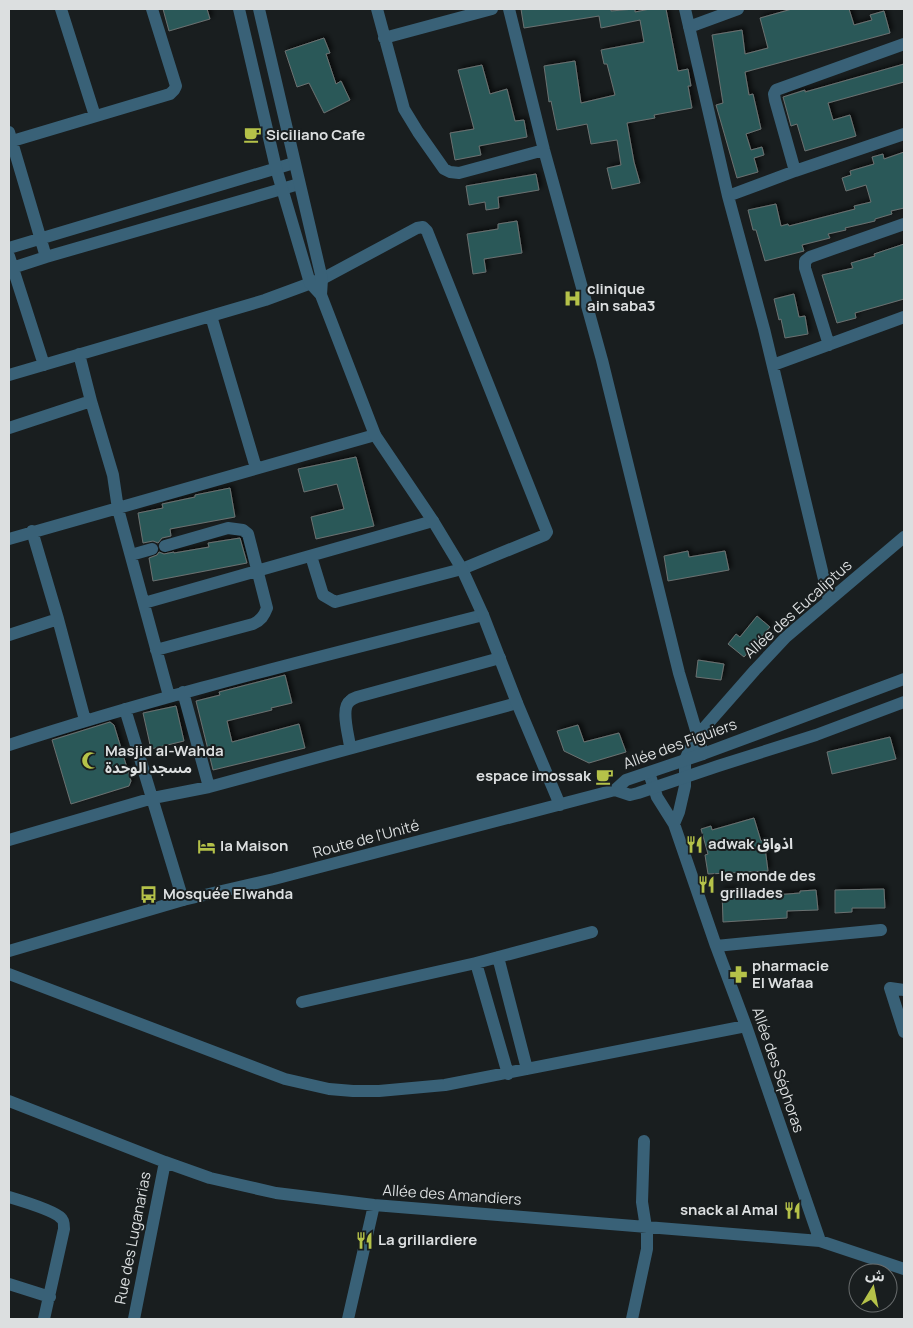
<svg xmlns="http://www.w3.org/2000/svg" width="913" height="1328" font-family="Manrope,'Noto Sans Arabic',sans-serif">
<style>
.building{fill:#2a5958;stroke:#6b7171;filter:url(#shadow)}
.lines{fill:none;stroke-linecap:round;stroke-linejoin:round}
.minor{stroke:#396177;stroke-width:12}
.tertiary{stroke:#396177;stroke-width:12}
.labels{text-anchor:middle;stroke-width:4;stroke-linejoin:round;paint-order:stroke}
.poi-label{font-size:15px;font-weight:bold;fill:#dcdfe0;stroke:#191e1f;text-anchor:start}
.street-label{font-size:15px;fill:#dcdfe0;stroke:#191e1f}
</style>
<defs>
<filter id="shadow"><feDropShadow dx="3" dy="-3" stdDeviation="2.5" flood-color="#0009"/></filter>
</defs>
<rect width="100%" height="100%" fill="#191e1f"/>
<path class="building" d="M163,9H207L210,19L169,31Z
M521,9H611V11L635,9V12L650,9H666L678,71L688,69L691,86H688L692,108L654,115L655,118L627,123L634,162L640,183L612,189L607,168L621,165L617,140L591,144L587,124L557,130L551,101L549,102L544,66L575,61L581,103L615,95L607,64H604L601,50L644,42L640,20L601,28L599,16L524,28Z
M792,9H849L854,25L872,20L870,15L884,11L890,33L745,72L749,95L753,94L761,129L746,134L751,150L762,147L764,155L754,158L758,172L737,178L716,105L723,103L712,35L742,30L745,54L768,48L760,18Z
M324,38L330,53L326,54L336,84L341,81L350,100L324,113L309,83L297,87L285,51Z
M904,64V82L828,103L833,120L850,115L856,136L805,151L797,124L791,126L783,97L805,90V92Z
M482,65L490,94L507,89L515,121L524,120L527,137L479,146L481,155L455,160L450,133L474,129L458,70Z
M904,152V208L891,211L892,214L875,219V221L845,228L846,230L828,234L830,238L802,245L804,251L765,261L756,230H753L748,210L776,204L781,226L788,224L789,226L855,209L854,206L871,202L866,185L846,191L842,178L851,175L850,171L874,164L872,157L883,154L884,159Z
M536,174L539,190L498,197L499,208L486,210L485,202L469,205L466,186Z
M517,221L522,253L484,259L486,272L473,274L467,234L498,229V224Z
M904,244V299L855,313L856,318L837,323L822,275L853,268L851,263L875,256L874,254Z
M794,294L799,317L805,316L808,334L785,338L781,319L779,320L774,299Z
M356,457L374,526L316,539L311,517L344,509L337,484L304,492L298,469Z
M230,488L235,517L170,529L171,536L162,538L158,543L153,541L143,543L138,513L163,508L162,504L195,497V495Z
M240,538L247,563L153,581L149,558L157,555L159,552L164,554L174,552V553L209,547L208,543Z
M688,551L689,557L725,551L729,570L668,581L664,556Z
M757,616L770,627L744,657L728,644L736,634L740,637Z
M698,660L724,664L721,680L696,677Z
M285,675L292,703L271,708L272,710L227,721L232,742L299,724L305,748L213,770L196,701L220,695L219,692Z
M176,706L184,741L151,749L143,713Z
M110,722L114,725L131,781L129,786L71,804L52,740Z
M578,725L584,742L619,733L626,752L589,763L564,751L557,731Z
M890,737L896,759L832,774L827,752Z
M754,818L761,841L764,840L768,871L708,874L705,855L708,854L701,829L711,826L712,830Z
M884,889L885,908H852V912L835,913V890Z
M722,890H736L737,898L800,893V891L816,890L818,910L787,911V918L723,922Z"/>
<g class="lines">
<path class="minor" d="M61,9L95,116
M377,9L404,109L418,132L444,169L450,172L459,173L544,150
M509,9L544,150L602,360L679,673L703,754
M685,9L728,196L764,329L829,600
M689,27L738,9
M384,38L492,9
M9,132L46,257
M9,142L170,94L174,90L176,86L152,9
M795,171L775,100L774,94L776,90L904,44
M728,196L795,171L904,134
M9,248L294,163
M9,256L44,365
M9,269L46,257L299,184
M211,316L256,468
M829,345L805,268V261L810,257L904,224
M79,354L91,401L113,475L118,509L169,696
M773,365L904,317
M9,375L265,300L322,279L417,228L423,227L427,231L547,532L545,535L462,569L335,602L323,595L311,556
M9,428L91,401
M32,531L58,619L85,720
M9,539L375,435
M131,555L152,549
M144,603L433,521
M9,635L58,619
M156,650L253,624C261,620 264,616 267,608L248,534L243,530L228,528L165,546
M183,692L209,787
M125,709L183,900
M9,745C165,694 324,656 483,615
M350,747C349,736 340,708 350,701C352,699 354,698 357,697L500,658
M649,773L657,797L674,824L716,946L746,1026L820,1241
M674,824L679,812L685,786V760L692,744L697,736L755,670L786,637L904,537
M9,840L153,798L209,787L517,703
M716,946L881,930
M498,957L527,1069
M476,963L508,1074
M9,974L285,1079L329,1089L353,1091H379L445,1085L746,1026
M904,990L890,988L904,1032
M302,1002L476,963L592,932
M9,1101L165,1162L210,1178L276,1193L374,1205L820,1241L904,1269
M9,1197C19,1200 55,1211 61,1218C64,1220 64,1226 64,1229L44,1319
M9,1284L50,1297
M134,1319L165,1162
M348,1319L374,1205
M632,1319L647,1249V1234L642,1202L644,1141"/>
<path class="tertiary" d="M239,9L276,168L310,283L321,295L375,435L433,521L462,569L483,615L517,703L560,805
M259,9L322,279L321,295
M615,790L630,795L638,793L718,766L816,735L904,702
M9,951L183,900L274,879L615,790L626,780L703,754L904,679"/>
</g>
<defs>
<symbol id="cafe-bare" viewBox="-9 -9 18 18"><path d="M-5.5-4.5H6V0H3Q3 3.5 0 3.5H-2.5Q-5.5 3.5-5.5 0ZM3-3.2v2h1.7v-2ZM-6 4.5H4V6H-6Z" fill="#b5c249" stroke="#191e1f" stroke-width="2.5" paint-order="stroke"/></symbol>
<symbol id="hospital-bare" viewBox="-9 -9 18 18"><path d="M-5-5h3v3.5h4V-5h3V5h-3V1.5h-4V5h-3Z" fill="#b5c249" stroke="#191e1f" stroke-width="2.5" paint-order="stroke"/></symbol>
<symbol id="mosque-bare" viewBox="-9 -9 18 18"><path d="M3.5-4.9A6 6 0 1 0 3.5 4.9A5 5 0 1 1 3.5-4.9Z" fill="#b5c249" stroke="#191e1f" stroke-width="2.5" paint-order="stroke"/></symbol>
<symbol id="restaurant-bare" viewBox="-9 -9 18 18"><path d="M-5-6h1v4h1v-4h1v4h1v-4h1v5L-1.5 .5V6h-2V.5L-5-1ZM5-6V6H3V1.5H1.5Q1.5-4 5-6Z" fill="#b5c249" stroke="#191e1f" stroke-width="2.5" paint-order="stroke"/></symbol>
<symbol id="hotel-bare" viewBox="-9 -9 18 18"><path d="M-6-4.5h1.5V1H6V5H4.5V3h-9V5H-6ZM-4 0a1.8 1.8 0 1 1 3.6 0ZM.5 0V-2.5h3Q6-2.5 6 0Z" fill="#b5c249" stroke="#191e1f" stroke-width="2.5" paint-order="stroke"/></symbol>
<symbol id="bus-bare" viewBox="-9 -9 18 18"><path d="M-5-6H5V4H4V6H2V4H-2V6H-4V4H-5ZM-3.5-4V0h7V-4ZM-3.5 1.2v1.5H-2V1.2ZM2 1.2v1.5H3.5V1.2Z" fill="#b5c249" stroke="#191e1f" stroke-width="2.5" paint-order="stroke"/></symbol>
<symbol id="pharmacy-bare" viewBox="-9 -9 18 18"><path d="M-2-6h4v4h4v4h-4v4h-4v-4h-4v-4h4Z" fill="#b5c249" stroke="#191e1f" stroke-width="2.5" paint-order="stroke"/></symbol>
</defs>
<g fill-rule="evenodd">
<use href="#cafe-bare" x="240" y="122" width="25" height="25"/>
<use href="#hospital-bare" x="560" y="286" width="25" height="25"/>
<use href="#mosque-bare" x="78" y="748" width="25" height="25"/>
<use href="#cafe-bare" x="592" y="764" width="25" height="25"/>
<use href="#restaurant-bare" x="682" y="832" width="25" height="25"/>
<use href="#hotel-bare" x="194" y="834" width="25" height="25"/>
<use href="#restaurant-bare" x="694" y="872" width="25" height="25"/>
<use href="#bus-bare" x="136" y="882" width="25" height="25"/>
<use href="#pharmacy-bare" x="726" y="962" width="25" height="25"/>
<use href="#restaurant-bare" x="780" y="1198" width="25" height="25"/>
<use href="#restaurant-bare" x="352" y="1228" width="25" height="25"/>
</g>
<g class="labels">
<g class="poi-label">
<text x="266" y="140">Siciliano Cafe</text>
<text x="587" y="294">clinique<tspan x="587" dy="17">ain saba3</tspan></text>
<text x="105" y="756">Masjid al-Wahda<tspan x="105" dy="17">مسجد الوحدة</tspan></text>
<text x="591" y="781" text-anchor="end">espace imossak</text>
<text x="708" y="849">adwak اذواق</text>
<text x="220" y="851">la Maison</text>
<text x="720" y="881">le monde des<tspan x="720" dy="17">grillades</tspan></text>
<text x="163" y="899">Mosquée Elwahda</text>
<text x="752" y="971">pharmacie<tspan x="752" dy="17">El Wafaa</tspan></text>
<text x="778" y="1215" text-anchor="end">snack al Amal</text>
<text x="378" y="1245">La grillardiere</text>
</g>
<g class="street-label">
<text transform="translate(798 609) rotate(-42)" y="5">Allée des Eucaliptus</text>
<text transform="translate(680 744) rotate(-20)" y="5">Allée des Figuiers</text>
<text transform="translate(366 839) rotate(-15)" y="5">Route de l'Unité</text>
<text transform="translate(778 1070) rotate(71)" y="5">Allée des Séphoras</text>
<text transform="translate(452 1195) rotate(4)" y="5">Allée des Amandiers</text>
<text transform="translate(133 1238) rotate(-79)" y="5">Rue des Luganarias</text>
</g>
</g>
<rect width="913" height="1328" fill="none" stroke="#dcdfe0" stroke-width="20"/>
<g transform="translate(873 1288) rotate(10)"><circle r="24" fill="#191e1f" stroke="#676b6c"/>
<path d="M0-4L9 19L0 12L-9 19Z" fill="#b5c249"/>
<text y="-8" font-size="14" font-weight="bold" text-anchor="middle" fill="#dcdfe0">ش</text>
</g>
</svg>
